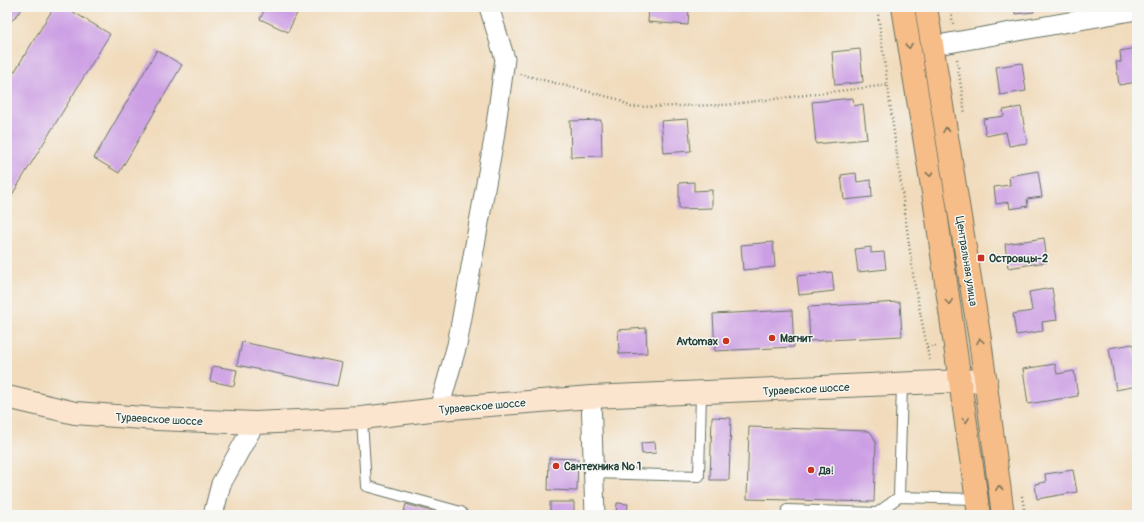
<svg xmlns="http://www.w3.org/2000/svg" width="1144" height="522" font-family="Pangolin,sans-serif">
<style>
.building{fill:#cc9ee4}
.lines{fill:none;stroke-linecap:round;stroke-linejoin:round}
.lane-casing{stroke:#687464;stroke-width:12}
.street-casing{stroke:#687464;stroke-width:21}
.secondary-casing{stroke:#687464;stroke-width:24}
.primary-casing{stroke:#687464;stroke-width:24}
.path{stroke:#687464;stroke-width:2.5;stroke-dasharray:1 3;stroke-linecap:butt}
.lane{stroke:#fff;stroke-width:10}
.street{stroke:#fff;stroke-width:19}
.secondary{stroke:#fce5cf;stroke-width:22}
.primary{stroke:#f7bd88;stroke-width:22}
.oneway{stroke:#80775a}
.poi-dot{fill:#c8321e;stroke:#f6f6f2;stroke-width:1.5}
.labels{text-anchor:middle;stroke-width:3;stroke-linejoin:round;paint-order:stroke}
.poi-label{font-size:11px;font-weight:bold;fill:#1f3d34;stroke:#f6f6f2;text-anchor:start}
.street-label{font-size:11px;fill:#1f3d34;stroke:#f6f6f2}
</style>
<rect width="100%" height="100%" fill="#f6f6f2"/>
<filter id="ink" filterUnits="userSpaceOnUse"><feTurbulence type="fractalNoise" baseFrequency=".025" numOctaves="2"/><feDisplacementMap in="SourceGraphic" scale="8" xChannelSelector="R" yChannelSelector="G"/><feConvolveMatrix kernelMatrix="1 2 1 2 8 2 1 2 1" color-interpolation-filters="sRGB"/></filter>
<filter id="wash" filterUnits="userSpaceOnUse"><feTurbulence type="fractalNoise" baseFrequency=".012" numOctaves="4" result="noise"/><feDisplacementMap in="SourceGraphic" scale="16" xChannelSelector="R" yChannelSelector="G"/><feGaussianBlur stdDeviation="0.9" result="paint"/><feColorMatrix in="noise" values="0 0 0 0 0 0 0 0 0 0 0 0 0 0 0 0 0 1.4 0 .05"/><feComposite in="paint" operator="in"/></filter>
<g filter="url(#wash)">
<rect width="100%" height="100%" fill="#f1dbbc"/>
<g id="blocks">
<path class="building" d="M7,7H24L7,26Z
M54,7H65L110,34L7,203V84Z
M266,7H300L288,32L260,19Z
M649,7H689L688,25L648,22Z
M1015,7H1033L1034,12L1015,14Z
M1137,48V82L1119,85L1116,62H1121L1120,51Z
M860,49L863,82L835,85L832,52Z
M157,50L182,65L119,173L94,158Z
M1022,63L1026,91L1000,95L996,67Z
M853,98L854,106L863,104L867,139L816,144L812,102Z
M1021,107L1027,143L1009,146L1006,132L986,136L983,119L1004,116L1003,110Z
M688,119L691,151L664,153L661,121Z
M601,120L602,156L571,157L570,121Z
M1038,171L1042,197L1027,199L1028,206L1010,209L1009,202L996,204L994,187L1010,185L1009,176Z
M856,173L857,182L871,180L872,197L844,200L841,175Z
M694,182V191L712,190V208L679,209V183Z
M1044,238L1047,262L1008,268L1005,244Z
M773,242L775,267L743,270L741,245Z
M871,247V253L884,252L886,269L858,272L855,249Z
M832,272L834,291L799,295L797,276Z
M1052,288L1057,320L1042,322L1043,331L1016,335L1013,314L1032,311L1029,292Z
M900,302L902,336L810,341L808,307Z
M792,310L794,347L715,351L713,314Z
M646,328L647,353L619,354L618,330Z
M242,342L342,363L337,386L237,365Z
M1133,344L1137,368V386L1116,390L1109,348Z
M1055,364L1057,374L1074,371L1078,396L1028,404L1023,369Z
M213,366L237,370L234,386L210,381Z
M712,417L731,418L729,480H710Z
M749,427L869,431L872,434L876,442L874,502L747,499Z
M655,442L656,453L642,454L641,443Z
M549,458L578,459L577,491L548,490Z
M1073,470L1077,492L1037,499L1035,484L1046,482L1045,474Z
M550,502H574V515H550Z
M617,503L628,504L627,515H616Z
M406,504L445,515H403Z
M1046,511L1047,515H1031V514Z"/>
</g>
</g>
<g filter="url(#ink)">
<use href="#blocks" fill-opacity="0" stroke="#687464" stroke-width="1"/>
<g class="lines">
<defs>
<path id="lane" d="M902,384L899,497L977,499
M362,418L366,486L461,512L463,515
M593,473L699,476L701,393
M787,510L877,513L899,497"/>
<path id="street" d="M932,46L1137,10
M591,397L595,515
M439,409L457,345L494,139L505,59L489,7
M213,515L221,484L255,423"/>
<path id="secondary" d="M7,397L75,413L157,419L255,423L362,418L439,409L591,397L986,380"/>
<path id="primary" d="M903,7L935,205L979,515
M926,7L980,340L1003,515"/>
</defs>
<use href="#lane" class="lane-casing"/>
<use href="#street" class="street-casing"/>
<use href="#secondary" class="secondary-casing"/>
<use href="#primary" class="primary-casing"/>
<path class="path" d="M877,7L914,281L930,363
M950,7L953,24
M957,59L965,114
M520,74L617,99L631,107L725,105L887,85
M927,347L937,346
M1022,496L1025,515"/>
<use href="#lane" class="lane"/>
<use href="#street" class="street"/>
<use href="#secondary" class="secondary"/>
<use href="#primary" class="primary"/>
</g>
<defs><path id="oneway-chevron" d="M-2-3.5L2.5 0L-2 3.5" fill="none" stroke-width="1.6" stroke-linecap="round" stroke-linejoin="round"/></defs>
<g class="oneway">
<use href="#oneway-chevron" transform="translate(909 46) rotate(81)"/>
<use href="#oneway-chevron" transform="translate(946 130) rotate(-99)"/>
<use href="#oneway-chevron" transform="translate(930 174) rotate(81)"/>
<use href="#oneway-chevron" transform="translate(949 302) rotate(82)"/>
<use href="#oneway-chevron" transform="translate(980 341) rotate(-99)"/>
<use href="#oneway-chevron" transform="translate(966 420) rotate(82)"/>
<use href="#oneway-chevron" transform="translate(999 488) rotate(-98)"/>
</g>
</g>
<g class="poi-dot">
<rect x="977" y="254" width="8" height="8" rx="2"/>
<circle cx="772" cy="338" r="4"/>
<circle cx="726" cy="341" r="4"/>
<circle cx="556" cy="466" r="4"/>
<circle cx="811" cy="470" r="4"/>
</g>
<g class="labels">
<g class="poi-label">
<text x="989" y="262">Островцы-2</text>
<text x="780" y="342">Магнит</text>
<text x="718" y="345" text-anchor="end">Avtomax</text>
<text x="564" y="470">Сантехника № 1</text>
<text x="819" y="474">Да!</text>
</g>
<g class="street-label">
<text transform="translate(967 261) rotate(81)" y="4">Центральная улица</text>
<text transform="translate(806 389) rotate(-3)" y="4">Тураевское шоссе</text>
<text transform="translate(482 406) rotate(-5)" y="4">Тураевское шоссе</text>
<text transform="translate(159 419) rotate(3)" y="4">Тураевское шоссе</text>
</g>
</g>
<rect width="1144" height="522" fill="none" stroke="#f6f6f2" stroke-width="24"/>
</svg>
